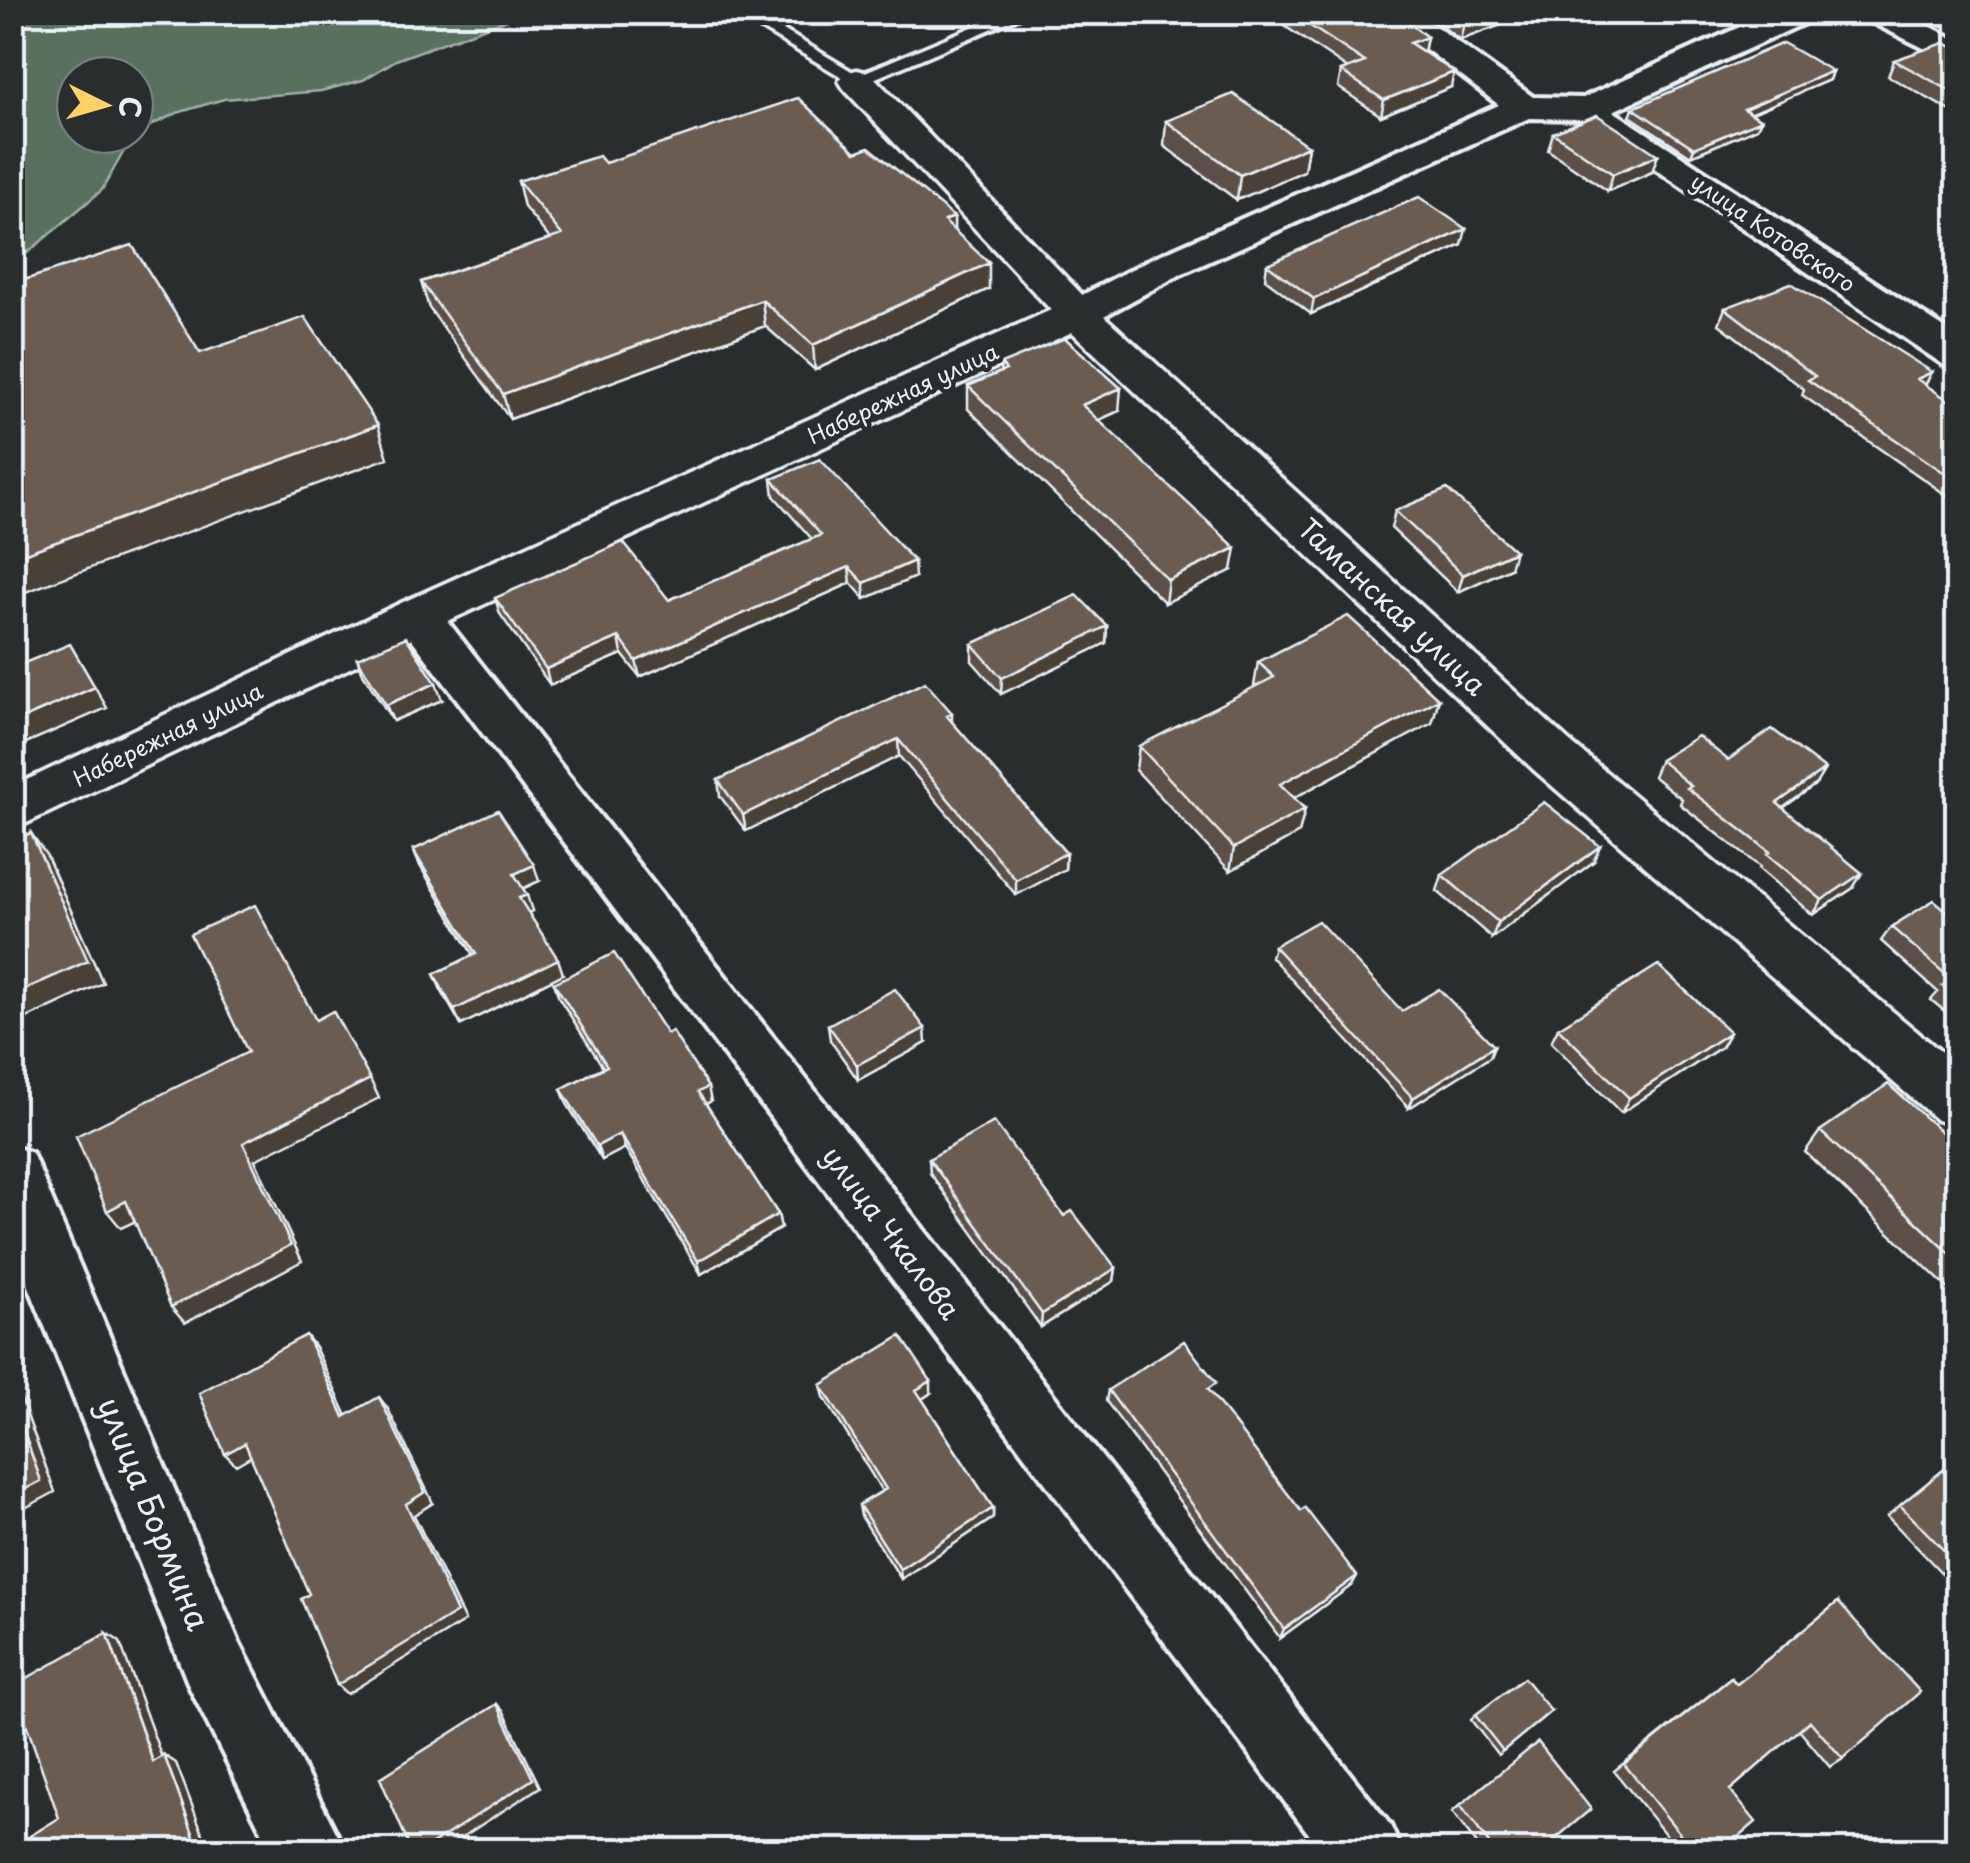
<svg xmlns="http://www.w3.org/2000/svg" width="1970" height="1863" font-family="'Playpen Sans',sans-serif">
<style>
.green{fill:#586f5c;stroke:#a0b0aa;stroke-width:2.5}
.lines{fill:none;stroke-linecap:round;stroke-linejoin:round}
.lane-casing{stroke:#e8f1f8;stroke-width:7}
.street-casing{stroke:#e8f1f8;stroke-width:8}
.secondary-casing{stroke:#e8f1f8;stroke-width:7}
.lane{fill:#2a2d2e;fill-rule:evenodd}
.street{fill:#2a2d2e;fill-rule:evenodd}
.secondary{fill:#2a2d2e;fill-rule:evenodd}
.wall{fill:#5b4f46;stroke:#e8f1f8;stroke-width:2.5}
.shaded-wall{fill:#4a4039;stroke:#e8f1f8;stroke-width:2.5}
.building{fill:#6a5c51;stroke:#e8f1f8;stroke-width:2.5}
.labels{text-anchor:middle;stroke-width:9;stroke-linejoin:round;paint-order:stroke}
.far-street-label{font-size:22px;fill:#e8f1f8;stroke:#2a2d2e}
.street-label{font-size:28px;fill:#e8f1f8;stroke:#2a2d2e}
.near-street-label{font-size:32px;fill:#e8f1f8;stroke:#2a2d2e}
</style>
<rect width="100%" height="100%" fill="#2a2d2e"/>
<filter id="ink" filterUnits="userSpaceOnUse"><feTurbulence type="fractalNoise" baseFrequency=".01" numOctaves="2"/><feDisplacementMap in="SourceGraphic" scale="20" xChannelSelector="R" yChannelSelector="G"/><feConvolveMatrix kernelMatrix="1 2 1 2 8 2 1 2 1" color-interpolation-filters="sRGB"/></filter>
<g filter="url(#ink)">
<path class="green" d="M13,12H524V13L396,60L363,80L321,91L224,99L177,113L135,133V75H75V135H133L102,190L13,265Z"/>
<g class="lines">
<defs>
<path id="lane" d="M733,12H753L858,75L1008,12H1031L857,86Z"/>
<path id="street" d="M1378,12H1416L1533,97L1583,98L1773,12H1817L1813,19L1613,111L1958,337V368L1944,365L1582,119L1529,118L1181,274L1091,323L1077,326L1063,323L1057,314L1063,305L1153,258L1499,105Z
M1861,12H1903L1958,41V65L1865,19Z
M418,599L434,604L1390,1825L1401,1850H1321L402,626L395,615L402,604Z
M12,1146L32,1153L238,1640L345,1850H271L190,1688L12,1244Z"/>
<path id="secondary" d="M857,70L870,73L1092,305L1570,742L1958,1066V1127L1937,1120L1534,770L1072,332L435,627L12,830V787L401,603L1051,310L844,89L839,81L844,73Z"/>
</defs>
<use href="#lane" class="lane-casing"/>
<use href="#street" class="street-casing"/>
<use href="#secondary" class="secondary-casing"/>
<use href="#lane" class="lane"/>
<use href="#street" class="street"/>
<use href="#secondary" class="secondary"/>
</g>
<path class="wall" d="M1264,12H1395L1427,37L1424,52L1451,87L1381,116L1338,87L1341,71L1348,69Z
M1423,12H1536L1460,40Z
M1958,49V115L1888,76L1894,60Z
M1832,71L1829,80L1751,113L1761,120L1757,128L1691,156L1630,116L1633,108Z
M1166,121L1308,146L1304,171L1237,200L1164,146Z
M1553,133L1652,172L1608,191L1548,150Z
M856,152L954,217V230L989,289L815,370L765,326L510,419L429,308L421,282L550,239L524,207L518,181L605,163Z
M1462,245L1311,314L1265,279L1267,264Z
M1725,308L1932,372L1925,385L1958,407V503L1802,395L1804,389L1719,324Z
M1001,364L1119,411L1099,420L1232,570L1165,603L968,409V386L1000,372Z
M772,479L915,577L865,599L851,583L640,677L622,654L550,685L500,614L495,598L669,600L812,539L774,496Z
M1395,511L1510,568L1458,592L1391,528Z
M1107,626L1106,643L1001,694L972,661V644Z
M357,658L442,700L393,721L363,674Z
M1258,662L1439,699L1432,723L1294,798L1305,809L1299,833L1230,871L1136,770L1139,746L1255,687L1254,686Z
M952,713V722L1066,853L1065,869L1016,895L899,756L746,831L720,796L718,780Z
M1660,760H1728L1816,784L1783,808L1853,888L1813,915L1759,869L1760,867L1680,804L1682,799L1653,776Z
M413,850L539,881L523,888L532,911L528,912L563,974L461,1025L441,990L434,974L473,955L420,866Z
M1593,862L1492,938L1437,891L1442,875Z
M1958,920V1022L1931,1000L1938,992L1881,941L1891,927Z
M1274,946L1402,1011L1494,1046L1490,1057L1409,1108L1271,957Z
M554,983L711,1101L706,1104L778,1214L781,1228L701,1274L625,1148L602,1160L567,1104L561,1089L603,1067L559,998Z
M828,1025L926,1043L858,1080L830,1040Z
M1558,1028L1721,1047L1621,1113L1551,1042Z
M1820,1131L1958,1147V1298L1805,1152Z
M929,1159L1064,1216L1116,1268L1114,1281L1041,1327L930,1173Z
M821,1385L931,1393L922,1399L993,1508V1518L901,1579L861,1516L859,1505L882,1491L824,1397Z
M1108,1390L1212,1395L1352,1585L1280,1638L1106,1401Z
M1958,1458V1590L1887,1516Z
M1838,1602L1843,1759L1830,1767L1799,1730L1730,1790L1723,1850H1678L1614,1771L1731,1678L1737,1684Z
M1551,1711L1498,1755L1471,1720L1475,1715Z
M1460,1805L1542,1850H1481L1452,1812Z"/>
<path class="shaded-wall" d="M1497,12H1536L1460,40L1464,24Z
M1427,37L1424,52L1410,43Z
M1832,71L1829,80L1741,118L1744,109Z
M1454,72L1451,87L1381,116L1384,100Z
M1761,120L1757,128L1691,156L1694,148Z
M1308,146L1304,171L1237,200L1240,175Z
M1658,155L1652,172L1608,191L1613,174Z
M954,217V243L944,221Z
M1466,229L1462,245L1311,314L1314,299Z
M989,263V289L815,370L813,345Z
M762,300L765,326L510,419L503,394Z
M1932,372L1924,387L1917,379Z
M1121,388L1119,411L1081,428L1082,405Z
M378,425L388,458L12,597V558Z
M1236,548L1232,570L1165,603L1168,580Z
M1515,551L1510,568L1458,592L1463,575Z
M914,561L915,577L865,599L864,583Z
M849,567L851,583L640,677L636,661Z
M1107,626L1106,643L1001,694L1002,678Z
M619,637L622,654L550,685L546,669Z
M436,683L442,700L393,721L386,705Z
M95,687L107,708L12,749V723Z
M1439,699L1432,723L1275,808L1280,784Z
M898,739L899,756L746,831L743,815Z
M1825,769L1816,784L1769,818L1777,803Z
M1305,809L1299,833L1230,871L1234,848Z
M31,833L47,856L103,983L12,1025V995Z
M1600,846L1593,862L1492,938L1498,922Z
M1066,853L1065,869L1016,895V880Z
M534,865L539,881L520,890L514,874Z
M1862,873L1853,888L1813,915L1822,900Z
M527,895L532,911L525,914L519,898Z
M558,959L563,974L461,1025L454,1010Z
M925,1028L926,1043L858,1080L857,1065Z
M1730,1032L1721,1047L1621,1113L1629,1098Z
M1494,1046L1490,1057L1409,1108L1413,1098Z
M370,1079L379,1098L255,1160L302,1261L185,1323L171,1307L243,1143Z
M708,1087L711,1101L702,1106L698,1092Z
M620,1134L625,1148L602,1160L597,1146Z
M126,1201L140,1219L121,1228L107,1211Z
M778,1214L781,1228L701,1274L698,1261Z
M1116,1268L1114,1281L1041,1327L1042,1314Z
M306,1335L315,1347L353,1429L344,1417Z
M12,1374L55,1492L12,1515Z
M931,1381V1393L917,1402L916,1390Z
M379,1397L388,1409L433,1503L414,1515L465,1621L347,1694L337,1685L406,1504Z
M245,1443L255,1454L236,1465L225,1454Z
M993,1508V1518L901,1579L900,1569Z
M1357,1576L1352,1585L1280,1638L1284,1629Z
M107,1633L120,1642L166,1769L153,1762Z
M497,1704L504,1712L540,1787L442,1850H423Z
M164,1755L176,1763L209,1850H199Z"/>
<path class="building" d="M1289,12H1395L1427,37L1410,43L1454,72L1384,100L1341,71L1365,62Z
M1447,12H1497L1464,24Z
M1783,43L1832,71L1744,109L1761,120L1694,148L1633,108Z
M1944,43L1958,49V95L1894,60Z
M1233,94L1308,146L1240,175L1166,121Z
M798,98L856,152L869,147L954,217L944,221L989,263L813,345L762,300L503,394L421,282L562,235L518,181L599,156L605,163Z
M1597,115L1658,155L1613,174L1553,133Z
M1419,197L1466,229L1314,299L1267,264Z
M132,245L200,353L305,317L378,425L12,558V284Z
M1791,283L1932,372L1917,379L1958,407V482L1808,380L1815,376L1725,308Z
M1065,338L1121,388L1082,405L1236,548L1168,580L968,386L1006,370L1001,364Z
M820,459L914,561L864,583L849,567L636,661L619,637L546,669L495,598L623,542L669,600L821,535L772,479Z
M1447,489L1515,551L1463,575L1395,511Z
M1077,595L1107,626L1002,678L972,644Z
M1348,616L1439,699L1280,784L1305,809L1234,848L1139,746L1274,677L1258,662Z
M406,637L436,683L386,705L357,658Z
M70,644L95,687L12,723V668Z
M925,682L952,713L947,716L1066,853L1016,880L898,739L743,815L718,780Z
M1772,729L1825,769L1777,803L1862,873L1822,900L1767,854L1770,852L1687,788L1691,786L1660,760L1698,736L1728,760Z
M1544,802L1600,846L1498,922L1442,875Z
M498,810L534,865L514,874L527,895L519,898L558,959L454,1010L434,974L476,954L413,850Z
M31,833L88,961L12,995V841Z
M1934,900L1958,920V999L1942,986L1951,979L1891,927Z
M255,905L316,1020L333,1011L370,1079L243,1143L291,1245L171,1307L126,1201L107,1211L76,1136L248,1052L190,934Z
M1318,921L1402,1011L1439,989L1494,1046L1413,1098L1274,946Z
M614,953L667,1034L672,1031L708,1087L698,1092L778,1214L698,1261L620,1134L597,1146L561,1089L607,1066L554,983Z
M1658,965L1730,1032L1629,1098L1558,1028Z
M895,989L925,1028L857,1065L828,1025Z
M1888,1084L1958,1147V1261L1820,1131Z
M994,1122L1064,1216L1072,1211L1116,1268L1042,1314L929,1159Z
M306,1335L344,1417L379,1397L425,1492L406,1504L457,1612L337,1685L301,1599L309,1594L245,1443L225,1454L199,1393Z
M901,1336L931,1381L916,1390L993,1508L900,1569L859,1505L886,1489L821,1385Z
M1184,1341L1216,1383L1208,1389L1301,1511L1305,1508L1357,1576L1284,1629L1108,1390Z
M12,1399L41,1481L12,1496Z
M1958,1458V1565L1900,1505Z
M1838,1602L1920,1692L1843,1759L1810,1721L1730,1790L1756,1822L1723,1850H1693L1624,1764L1731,1678L1737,1684Z
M107,1633L153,1762L164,1755L199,1850H35L30,1836L59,1818L13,1686Z
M1524,1678L1551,1711L1503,1751L1475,1715Z
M497,1704L533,1779L423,1850H411L380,1778Z
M1538,1742L1591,1809L1542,1850H1494L1460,1805Z"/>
</g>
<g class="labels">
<g class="far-street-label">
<text transform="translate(1773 233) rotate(34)" y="8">улица Котовского</text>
<text transform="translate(903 394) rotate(-25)" y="8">Набережная улица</text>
<text transform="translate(168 735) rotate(-26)" y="8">Набережная улица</text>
</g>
<g class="street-label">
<text transform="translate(1392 607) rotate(43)" y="10">Таманская улица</text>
<text transform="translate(891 1233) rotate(53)" y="10">улица Чкалова</text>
</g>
<g class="near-street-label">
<text transform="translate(153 1514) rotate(68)" y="11">улица Бормина</text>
</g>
</g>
<rect width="1970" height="1863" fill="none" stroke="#2a2d2e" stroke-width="50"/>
<rect x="25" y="25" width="1920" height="1813" fill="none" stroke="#e8f1f8" stroke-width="4" filter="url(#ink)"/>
<g transform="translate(105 105) rotate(95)"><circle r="48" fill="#2a2d2e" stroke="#767b7f" stroke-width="2.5"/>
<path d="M0-8L18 38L0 25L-18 38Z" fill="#ffd166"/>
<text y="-15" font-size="28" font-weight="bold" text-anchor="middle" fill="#e8f1f8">С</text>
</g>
</svg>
